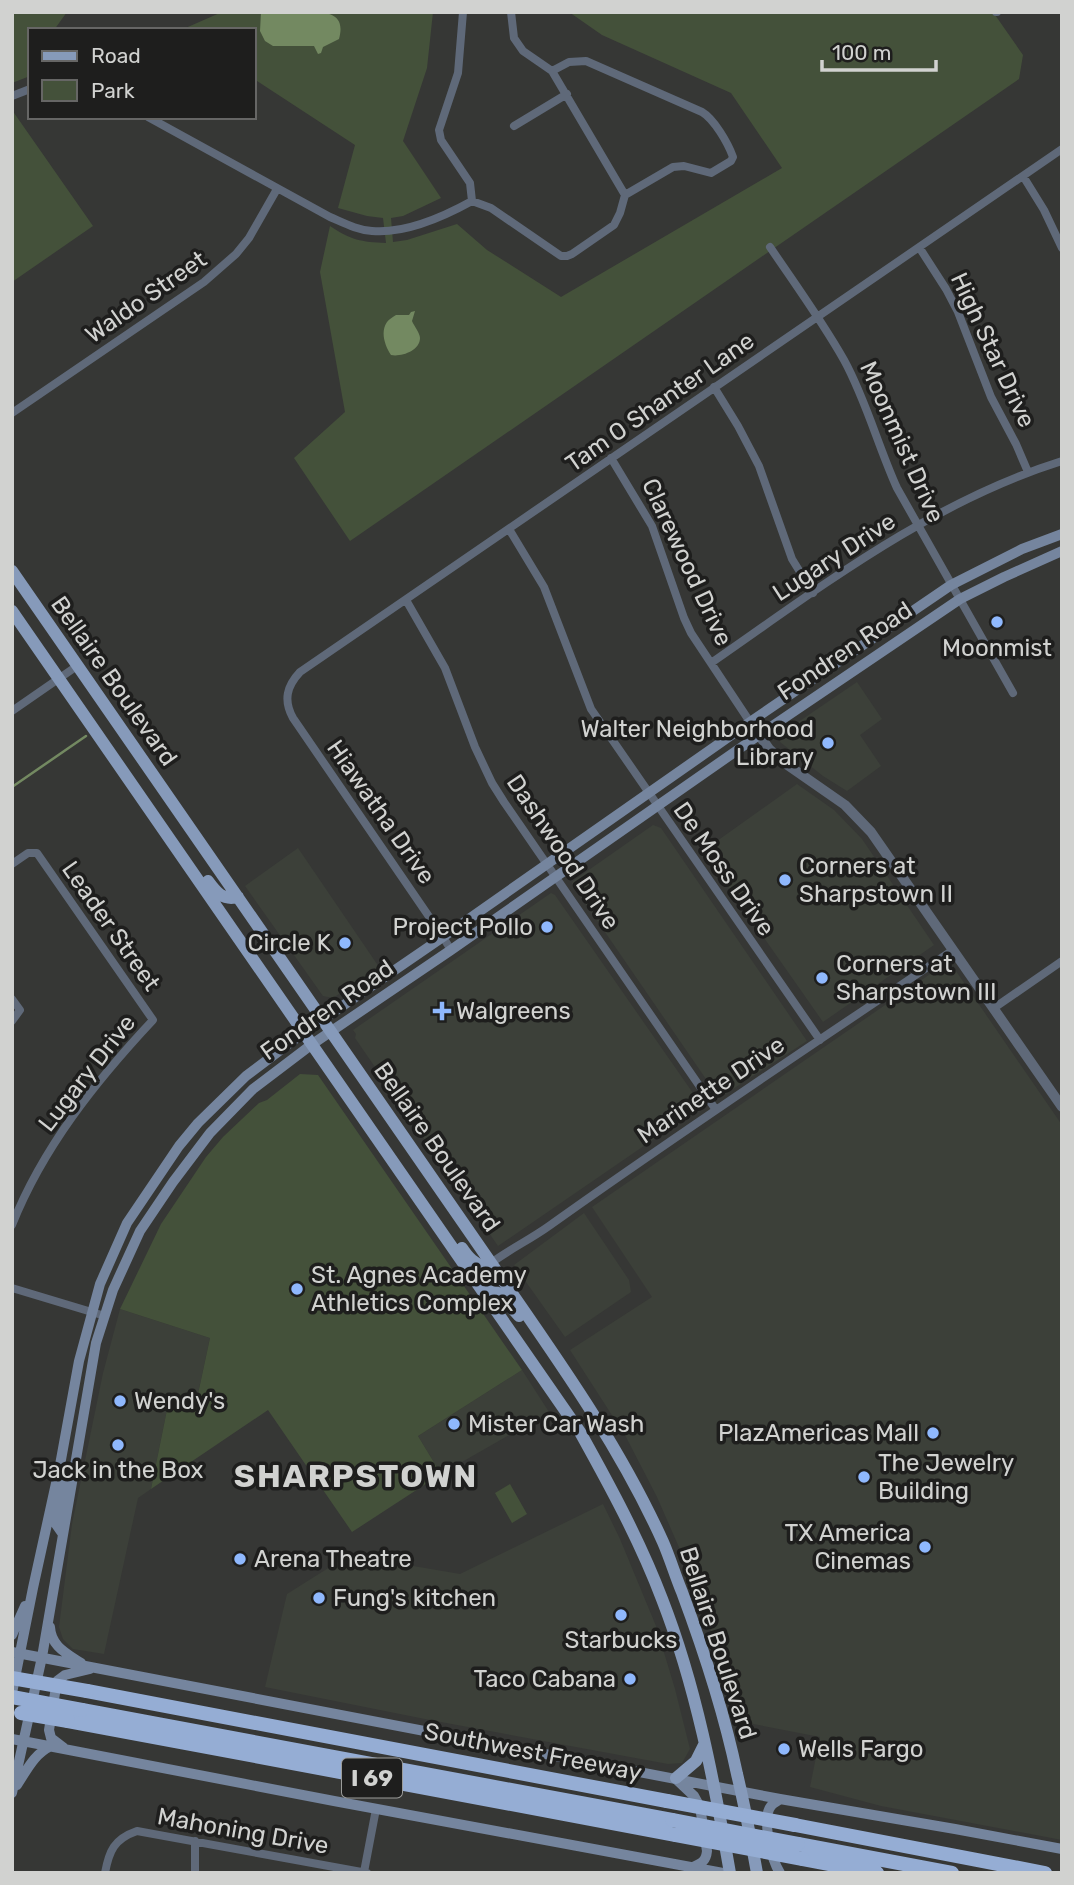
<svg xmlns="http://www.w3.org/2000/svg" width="1074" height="1885" font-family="Rubik,sans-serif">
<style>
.built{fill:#3c4039}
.green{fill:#44513a}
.water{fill:#738961}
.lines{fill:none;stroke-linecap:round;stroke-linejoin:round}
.stream{stroke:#738961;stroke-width:2.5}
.minor{stroke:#5f6979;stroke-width:8}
.tertiary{stroke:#5f6979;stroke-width:10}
.secondary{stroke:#75859e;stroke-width:10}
.primary{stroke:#869aba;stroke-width:12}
.motorway{stroke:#95add4;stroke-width:14}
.motorway-bridge{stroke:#95add4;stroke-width:14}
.poi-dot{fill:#8fb8fd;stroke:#1e1e1d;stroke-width:2.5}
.labels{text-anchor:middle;stroke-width:7;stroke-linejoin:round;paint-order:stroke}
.shield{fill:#1e1e1d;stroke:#9b9c9a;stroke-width:2}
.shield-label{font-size:23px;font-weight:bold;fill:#d1d2d0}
.street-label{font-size:24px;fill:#d1d2d0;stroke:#1e1e1d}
.poi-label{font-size:24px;fill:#d1d2d0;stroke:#1e1e1d;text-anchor:start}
.district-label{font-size:32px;font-weight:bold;letter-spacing:2px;fill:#d1d2d0;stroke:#1e1e1d}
</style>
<rect width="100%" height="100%" fill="#363735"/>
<path class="built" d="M857,682L882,719L860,735L881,766L847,791L823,776L780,742L782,733Z
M797,784L834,810L862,839L934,945L823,1022L703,851Z
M653,825L661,828L807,1041L719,1098L572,884L573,881Z
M298,848L379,967L333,998L323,996L245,886Z
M551,893L555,895L702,1106L498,1246L355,1038L356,1034L353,1030Z
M949,961L1062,1125V1840L881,1806L810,1787L820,1737L738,1721L699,1593L657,1497L626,1437L570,1350L652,1297L592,1207Z
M584,1213L629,1280L631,1292L565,1337L514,1265Z
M120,1309L210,1338L198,1394L170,1395L151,1489L138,1498L104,1654L73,1649L63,1639L59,1627L72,1524L103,1373Z
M522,1370L549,1412L441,1474L418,1436Z
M603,1504L620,1539L656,1626L675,1689L690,1749L682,1763L668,1764L430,1720L265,1687L287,1594L349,1555L460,1574Z"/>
<path class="green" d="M12,12H67L54,30H30V76L12,83Z
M222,12H433L427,68L403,141L441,198L403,216L391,218L393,242L407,240L457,224L487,250L561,297L782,168L731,93L602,35L569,12H993L1023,55L1019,79L350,541L294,458L345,412L320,272L330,226C351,240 361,242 386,243L383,218L367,216L338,208L355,145L254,79V30H181Z
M12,110L93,226L12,282Z
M300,1074L318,1075L522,1370L418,1436L441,1474L352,1532L268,1410L151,1489L170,1395L198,1394L210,1338L120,1309L161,1224L206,1157L223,1137L259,1103L267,1100Z
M510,1484L527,1514L512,1523L495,1493Z"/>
<path class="water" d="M261,12C275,12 288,12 302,12C322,12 347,10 339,39L323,47L321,53L318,54L314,46H273L265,41L260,31Z
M415,311L412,321C414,326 420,333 420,338C420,351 401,357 391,355C385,346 380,332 387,322C389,319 393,317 396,315H409L411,312Z"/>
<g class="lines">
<path class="stream" d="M12,787L86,736"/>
<path class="minor" d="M463,12L458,73L439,130L441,140L470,183L472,201L491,208L561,256H567L572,254L614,225L620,213L625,195L673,167L684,166L711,173L731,161L733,157C728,143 714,119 702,112L586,61L569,62L552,71
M511,12L514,38L523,51L552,71L625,195
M996,12H997
M12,96L30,89
M148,117L330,217C344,223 357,230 372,231C406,234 443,217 472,201
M514,126L567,94
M1023,176L1044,210L1062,248
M770,247C795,284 822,321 844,360C866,400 878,446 897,488L1013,693
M919,247L946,289L958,312L991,397L1016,444L1028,472
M714,387L738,426L759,466L792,559L813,593
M12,413L204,282L236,254L249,238L277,189
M611,458L652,526L684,618L691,633L750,722
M509,529L544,587L591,709L820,1040
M406,600L445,668L475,747L492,783L504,802L716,1110
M711,663C822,586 931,502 1062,461
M12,711L77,666
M12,864L28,853H37L153,1020C96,1081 43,1147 12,1225
M451,950L443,937L293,718C283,700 287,686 300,672L1062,149
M12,999L20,1010L12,1021
M994,1008L1062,961
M491,1263C510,1249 531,1239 549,1226C682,1131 818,1041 953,950
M12,1288L105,1316
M364,1872L376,1809
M105,1873C109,1851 114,1839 137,1831L367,1873
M195,1873V1841"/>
<path class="tertiary" d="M750,722L769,749L786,764L845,805L871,832L1062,1107"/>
<path class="secondary" d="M62,1533L55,1523L63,1481
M50,1627C51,1646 66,1653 81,1663
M12,1635L25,1606
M12,1652L780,1799L955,1829L1062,1849
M12,1693L33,1588L60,1465L79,1361L100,1284L127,1223L179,1146L198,1123L246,1076L303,1033L443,937L750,722L951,585L1022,549L1062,534
M12,1739L334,1801L723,1873
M64,1748L51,1738L49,1730L57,1681L65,1675L90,1669
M676,1779L694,1796L700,1807L707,1851C706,1861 702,1863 693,1867
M17,1785C27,1770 34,1754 51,1746
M12,1793L42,1657L96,1343L113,1290L140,1231L173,1182L210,1133L253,1089L311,1045L451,950L759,735L960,599L1004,577L1062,551
M780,1873C772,1861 761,1818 771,1806C773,1803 778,1801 780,1799"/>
<path class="primary" d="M12,571L491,1263C553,1353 618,1442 663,1542C670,1558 675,1575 682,1592C704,1651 724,1712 737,1774C745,1807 751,1840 757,1873
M12,611L580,1432C610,1486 640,1541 662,1599C696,1686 714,1781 730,1873
M208,881C216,892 223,901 238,897
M462,1248C468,1257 474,1264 485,1267L491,1263
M482,1290L498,1293L519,1316
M676,1778L696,1761L704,1745"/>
<path class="motorway" d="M87,1691L667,1801
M82,1710L672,1820
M68,1721L676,1835
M795,1825L1045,1873
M798,1844L952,1873
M803,1859L877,1873"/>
<path class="motorway-bridge" d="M12,1678L87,1691
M12,1697L82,1710
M21,1713L68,1721
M667,1801L795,1825
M672,1820L798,1844
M676,1835L803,1859"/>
</g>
<g class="poi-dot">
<circle cx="997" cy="622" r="7"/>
<circle cx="828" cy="743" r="7"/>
<circle cx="785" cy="880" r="7"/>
<circle cx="547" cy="927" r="7"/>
<circle cx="345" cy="943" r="7"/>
<circle cx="822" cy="978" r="7"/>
<path d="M438.5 1000.5h7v7h7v7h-7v7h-7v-7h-7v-7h7z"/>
<circle cx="297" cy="1289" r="7"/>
<circle cx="120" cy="1401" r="7"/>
<circle cx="454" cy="1424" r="7"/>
<circle cx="933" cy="1433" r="7"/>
<circle cx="118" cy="1445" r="7"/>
<circle cx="864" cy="1477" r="7"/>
<circle cx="925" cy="1547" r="7"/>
<circle cx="240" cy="1559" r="7"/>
<circle cx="319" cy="1598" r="7"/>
<circle cx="621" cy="1615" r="7"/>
<circle cx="630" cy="1679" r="7"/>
<circle cx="784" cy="1749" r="7"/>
</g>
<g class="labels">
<rect class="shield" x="342" y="1758.5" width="60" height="39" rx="5"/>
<g class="shield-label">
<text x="372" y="1786">I 69</text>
</g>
<g class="street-label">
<text transform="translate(146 297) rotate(-35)" y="8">Waldo Street</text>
<text transform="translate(993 350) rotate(65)" y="8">High Star Drive</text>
<text transform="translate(660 402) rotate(-35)" y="8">Tam O Shanter Lane</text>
<text transform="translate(902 442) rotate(66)" y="8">Moonmist Drive</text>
<text transform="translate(834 557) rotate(-33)" y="8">Lugary Drive</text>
<text transform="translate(687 562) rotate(65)" y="8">Clarewood Drive</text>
<text transform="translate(845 651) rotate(-34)" y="8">Fondren Road</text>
<text transform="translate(114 681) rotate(55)" y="8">Bellaire Boulevard</text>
<text transform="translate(381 812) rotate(55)" y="8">Hiawatha Drive</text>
<text transform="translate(563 852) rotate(56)" y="8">Dashwood Drive</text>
<text transform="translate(724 869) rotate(55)" y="8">De Moss Drive</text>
<text transform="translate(111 926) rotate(55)" y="8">Leader Street</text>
<text transform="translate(327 1010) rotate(-35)" y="8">Fondren Road</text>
<text transform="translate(87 1073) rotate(-52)" y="8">Lugary Drive</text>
<text transform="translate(711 1090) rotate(-34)" y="8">Marinette Drive</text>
<text transform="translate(437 1147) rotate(55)" y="8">Bellaire Boulevard</text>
<text transform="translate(718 1643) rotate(72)" y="8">Bellaire Boulevard</text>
<text transform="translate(533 1752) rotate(11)" y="8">Southwest Freeway</text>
<text transform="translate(243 1831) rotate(10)" y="8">Mahoning Drive</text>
</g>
<g class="poi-label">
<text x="997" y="656" text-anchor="middle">Moonmist</text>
<text x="814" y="737" text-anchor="end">Walter Neighborhood<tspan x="814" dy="28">Library</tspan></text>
<text x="799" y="874">Corners at<tspan x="799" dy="28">Sharpstown II</tspan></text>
<text x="533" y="935" text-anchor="end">Project Pollo</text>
<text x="331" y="951" text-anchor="end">Circle K</text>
<text x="836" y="972">Corners at<tspan x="836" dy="28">Sharpstown III</tspan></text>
<text x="456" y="1019">Walgreens</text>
<text x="311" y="1283">St. Agnes Academy<tspan x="311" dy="28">Athletics Complex</tspan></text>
<text x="134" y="1409">Wendy's</text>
<text x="468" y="1432">Mister Car Wash</text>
<text x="919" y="1441" text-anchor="end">PlazAmericas Mall</text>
<text x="878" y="1471">The Jewelry<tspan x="878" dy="28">Building</tspan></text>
<text x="118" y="1478" text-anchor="middle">Jack in the Box</text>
<text x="911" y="1541" text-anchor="end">TX America<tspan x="911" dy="28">Cinemas</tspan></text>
<text x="254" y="1567">Arena Theatre</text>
<text x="333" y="1606">Fung's kitchen</text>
<text x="621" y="1648" text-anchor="middle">Starbucks</text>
<text x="616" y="1687" text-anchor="end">Taco Cabana</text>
<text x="798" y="1757">Wells Fargo</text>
</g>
<g class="district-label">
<text x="356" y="1487">SHARPSTOWN</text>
</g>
</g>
<rect width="1074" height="1885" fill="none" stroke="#d1d2d0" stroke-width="28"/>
<rect x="28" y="28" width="228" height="91" fill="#1e1e1d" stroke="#666665" stroke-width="2"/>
<rect x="42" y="51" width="35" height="10" fill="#869aba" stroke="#666665" stroke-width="2"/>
<text x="91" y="63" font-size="21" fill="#d1d2d0">Road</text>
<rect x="42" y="80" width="35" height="21" fill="#44513a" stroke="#666665" stroke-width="2"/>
<text x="91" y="98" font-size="21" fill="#d1d2d0">Park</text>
<path d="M822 60v10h114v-10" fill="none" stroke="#d1d2d0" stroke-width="3.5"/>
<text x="832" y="60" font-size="21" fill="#d1d2d0" stroke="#1e1e1d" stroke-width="5" paint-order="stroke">100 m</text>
</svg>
